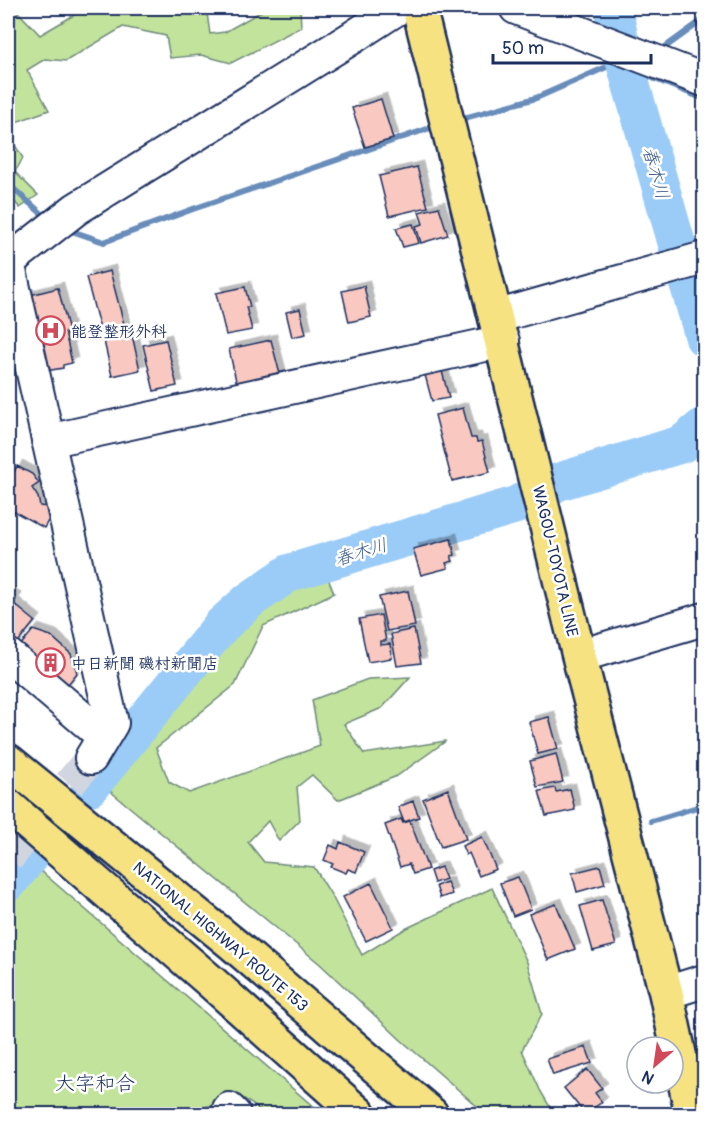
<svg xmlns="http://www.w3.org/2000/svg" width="712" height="1122" font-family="Pangolin,'Klee One',sans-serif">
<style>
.green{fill:#c2e39b;stroke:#6e897c;stroke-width:1.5}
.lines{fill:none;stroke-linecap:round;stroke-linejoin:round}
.stream{stroke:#688dba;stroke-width:6}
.river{stroke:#9bccf7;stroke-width:38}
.building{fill:#f9c9c1;stroke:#1b2f5e;stroke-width:1.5;filter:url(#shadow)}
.minor-tunnel{stroke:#d1d5df;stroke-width:32;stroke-dasharray:32 16;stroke-linecap:butt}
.minor-casing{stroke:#1b2f5e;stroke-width:36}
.major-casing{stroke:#1b2f5e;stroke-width:38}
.highway-casing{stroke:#1b2f5e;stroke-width:38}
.minor{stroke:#fff;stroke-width:32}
.major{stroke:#f6e281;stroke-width:33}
.highway{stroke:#f6e281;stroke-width:33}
.labels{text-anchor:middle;stroke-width:5;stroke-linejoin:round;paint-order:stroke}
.poi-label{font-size:16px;font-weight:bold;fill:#1b2f5e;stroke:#fff;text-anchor:start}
.street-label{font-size:16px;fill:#1b2f5e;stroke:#fff}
.water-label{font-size:18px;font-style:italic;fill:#415e8c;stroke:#fff}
.quarter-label{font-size:20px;fill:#1b2f5e;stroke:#fff}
</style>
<defs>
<filter id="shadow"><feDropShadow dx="5.5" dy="-5.5" stdDeviation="0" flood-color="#0004"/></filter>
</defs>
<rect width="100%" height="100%" fill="#fff"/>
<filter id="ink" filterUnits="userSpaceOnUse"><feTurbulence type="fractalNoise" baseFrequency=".0167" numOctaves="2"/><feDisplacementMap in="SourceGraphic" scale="12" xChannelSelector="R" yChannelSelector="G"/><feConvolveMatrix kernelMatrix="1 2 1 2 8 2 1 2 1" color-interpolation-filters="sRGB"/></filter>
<g filter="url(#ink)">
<path class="green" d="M8,8H19L18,12L40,35L86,8H211L207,13L210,34L225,32L262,11L261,8H300L301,27L231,63L201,55L170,58L166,36L123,27L66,61L45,59L27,70L49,110L8,125Z
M8,134L23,158L15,172L38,195L20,208L8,194Z
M325,571L334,593L263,626L235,685L156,748L169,782L189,793L320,746L312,700L368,679L410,677L382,708L344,724L364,754L446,741L397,776L338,800L312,775L297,787L300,820L279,841L268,821L248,842L264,862L314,867L332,896L362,955L405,929L492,888L527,962L542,1014L522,1050L540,1090L554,1114H486L401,1040L320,964L105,787L227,627L292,579Z
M34,865L322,1114H266L243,1098L174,1114H8V904Z"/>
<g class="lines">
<path class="stream" d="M664,48L704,19
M457,120L536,98L611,65L626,67L704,99
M8,184L49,220
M66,229L104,242L193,209L439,125
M651,821L704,805"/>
<path class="river" d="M613,8L626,67L704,338
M90,787L222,625L250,600L289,573L516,505L558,482L682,444L704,426
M8,883L32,854"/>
</g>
<path class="building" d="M381,99L393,139L365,147L352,108Z
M417,167L428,207L389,216L379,176Z
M439,207L448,235L421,243L416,226L423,224L419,212Z
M413,224L419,243L403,247L396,228Z
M110,271L125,328L101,333L86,277Z
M364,286L371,317L349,322L342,291Z
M245,287L250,307H246L252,330L226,335L216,293Z
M58,288L69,331L65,332L72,363L63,365V368L40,372L22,297Z
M300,309L306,334L292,337L286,312Z
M132,335L140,370L112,376L104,341Z
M166,340L177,386L154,391L143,345Z
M271,340L282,382L238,390L229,349Z
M442,371L449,398L432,401L425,375Z
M463,408L471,438H476L477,442L482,441L490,472L452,481L435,415Z
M17,466L32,474L39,483L32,488L38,497L40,506L47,507L49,519L44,528L8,508V496L13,489L8,485Z
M451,539L455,555L451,556L453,561L446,563L448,568L421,575L413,549Z
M408,591L415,626L387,631L379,597Z
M8,592L16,599L13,603L35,621L15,646L8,639Z
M381,615L386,641H380V645L390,644L392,658L368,662L359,619Z
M414,629L421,663L397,666L391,634Z
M33,630L51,636L71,654L77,673L61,693L14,653Z
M549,717L558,749L538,754L529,722Z
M556,754L563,782L537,787L530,761Z
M555,788L556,792L570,789L575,810L546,816L539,791Z
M448,789L466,839L441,847L423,799Z
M413,801L419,817L404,822L398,807Z
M401,819L403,823L410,821L428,869L413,874L409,864L400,867L385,825Z
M482,837L496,869L479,876L469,853L466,855L462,846Z
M340,842L364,852L356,872L348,869L346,873L331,867L333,864L324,860L330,845L338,849Z
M600,866L605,884L577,892L572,873Z
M441,867L446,879L434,883L430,871Z
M518,877L531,909L513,916L500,883Z
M447,882L452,894L440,898L436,886Z
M371,883L393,928L366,941L343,897Z
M602,900L616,945L593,951L580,906Z
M556,904L575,949L548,960L529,914Z
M586,1047L592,1063L553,1075L547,1059Z
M587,1069L602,1088L595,1093L602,1102L585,1114L564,1088Z"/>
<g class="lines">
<path class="minor-tunnel" d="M8,858L91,758"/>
<defs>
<path id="minor" d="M516,8L704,80
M8,262L112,723L91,758
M8,262L76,209L350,39L398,8
M495,317L704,258
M48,441L503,341
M8,655L103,736
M579,656L704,619
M666,993L704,981
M229,1109L234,1114"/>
<path id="major" d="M419,8L579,656L666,993L692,1114"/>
<path id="highway" d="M8,761L233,944L431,1114
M8,806L210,981L359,1114"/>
</defs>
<use href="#minor" class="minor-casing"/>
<use href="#major" class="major-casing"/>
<use href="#highway" class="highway-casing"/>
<use href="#minor" class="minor"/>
<use href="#major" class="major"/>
<use href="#highway" class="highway"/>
</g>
</g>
<defs>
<symbol id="hospital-ring" viewBox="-11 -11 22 22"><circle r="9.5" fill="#fff" stroke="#d1495b" stroke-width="1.5"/><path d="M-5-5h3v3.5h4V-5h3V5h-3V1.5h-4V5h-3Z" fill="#d1495b"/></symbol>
<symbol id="building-ring" viewBox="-11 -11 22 22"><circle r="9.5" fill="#fff" stroke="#d1495b" stroke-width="1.5"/><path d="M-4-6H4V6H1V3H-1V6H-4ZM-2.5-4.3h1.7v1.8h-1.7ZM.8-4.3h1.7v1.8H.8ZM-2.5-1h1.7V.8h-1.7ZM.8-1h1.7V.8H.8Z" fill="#d1495b"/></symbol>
</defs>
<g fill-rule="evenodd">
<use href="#hospital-ring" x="34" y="314" width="33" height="33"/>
<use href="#building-ring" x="34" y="646" width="33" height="33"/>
</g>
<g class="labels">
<g class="poi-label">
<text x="71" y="337">能登整形外科</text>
<text x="71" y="669">中日新聞 磯村新聞店</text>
</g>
<g class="street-label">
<text transform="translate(556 561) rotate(77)" y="6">WAGOU-TOYOTA LINE</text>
<text transform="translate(221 936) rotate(40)" y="6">NATIONAL HIGHWAY ROUTE 153</text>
</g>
<g class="water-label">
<text transform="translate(656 173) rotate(74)" y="6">春木川</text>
<text transform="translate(361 552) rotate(-17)" y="6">春木川</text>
</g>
<g class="quarter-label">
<text x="95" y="1090">大字和合</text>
</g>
</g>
<rect width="712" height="1122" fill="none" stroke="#fff" stroke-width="30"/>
<rect x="15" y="15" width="682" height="1092" fill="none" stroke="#1b2f5e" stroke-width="2" filter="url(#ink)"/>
<g transform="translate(655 1065) rotate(209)"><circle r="28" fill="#ffffff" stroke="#a4acbf" stroke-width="1.5"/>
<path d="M0-4.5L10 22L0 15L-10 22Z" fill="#d1495b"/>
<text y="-9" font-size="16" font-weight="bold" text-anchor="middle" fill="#1b2f5e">N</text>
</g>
<path d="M493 54v9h158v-9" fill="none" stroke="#1b2f5e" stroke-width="3"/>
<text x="502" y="54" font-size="18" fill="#1b2f5e" stroke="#ffffff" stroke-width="4.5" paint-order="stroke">50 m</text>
</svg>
